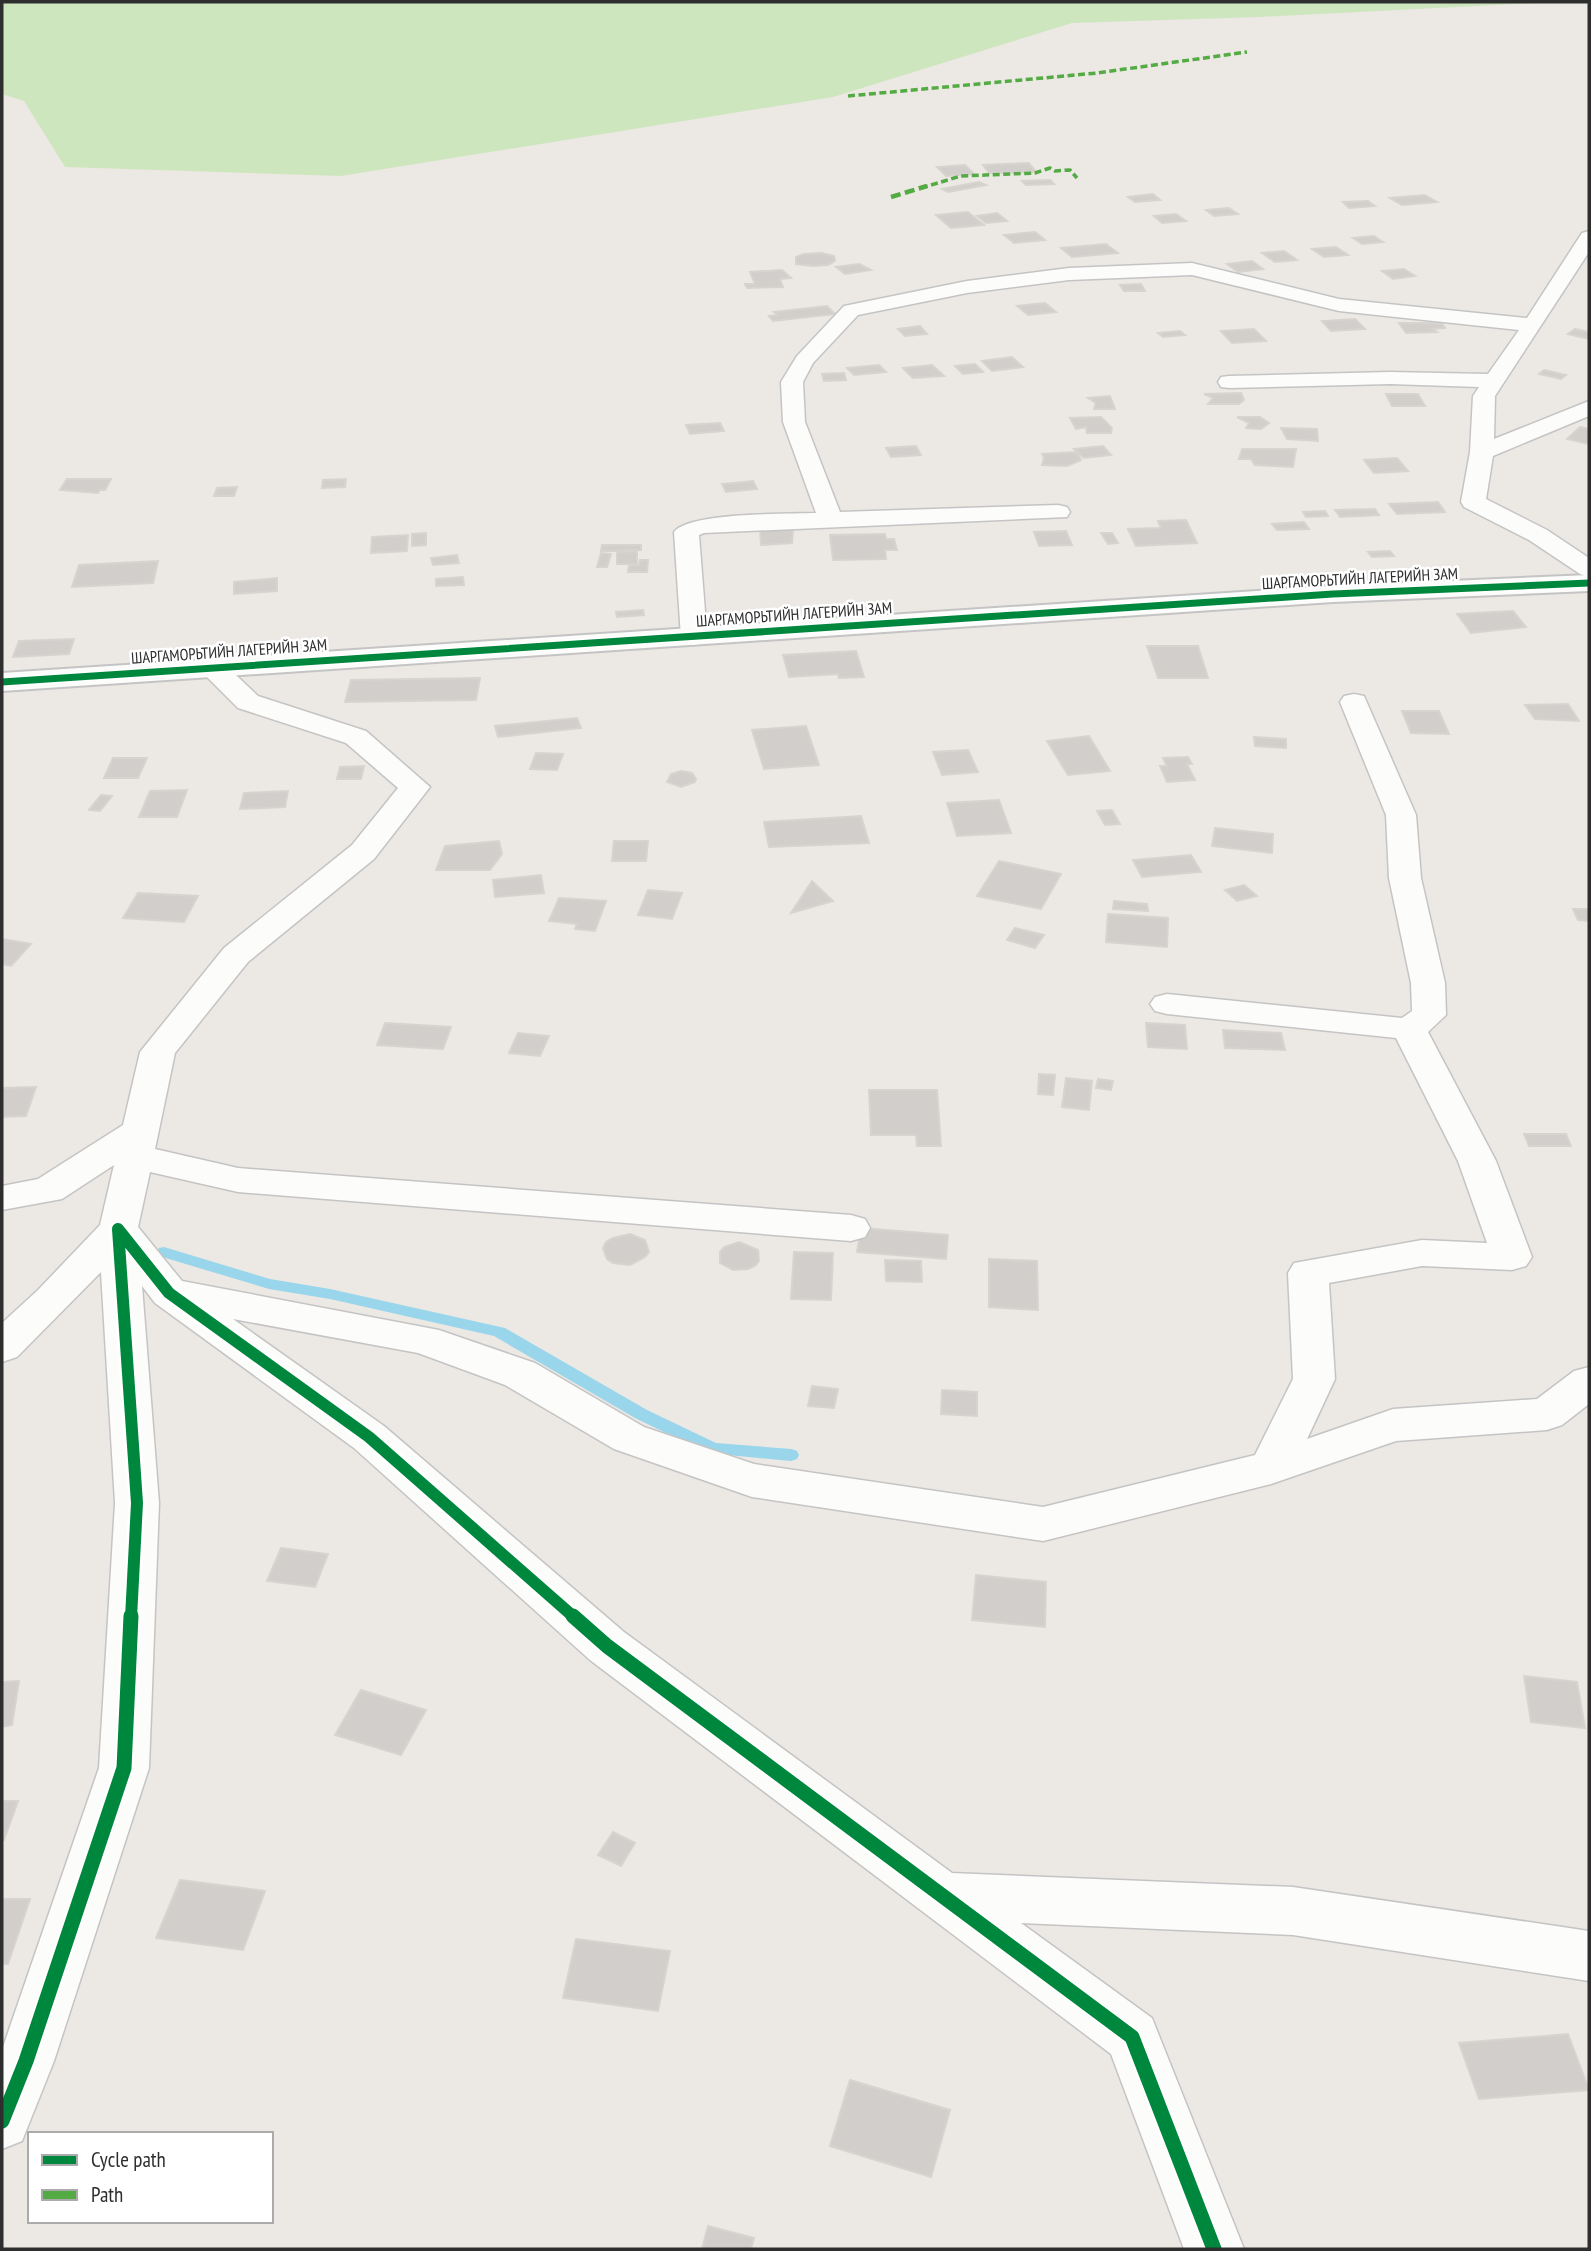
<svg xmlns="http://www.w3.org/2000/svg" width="1591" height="2251" font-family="'PT Sans Narrow',sans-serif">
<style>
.green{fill:#cee6be}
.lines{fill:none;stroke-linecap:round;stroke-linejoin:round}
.stream{fill:#99d6ec;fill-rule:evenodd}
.building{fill:#d1cecb;stroke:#d7d4d0;stroke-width:2}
.minor-casing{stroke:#c5c4c5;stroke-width:3}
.tertiary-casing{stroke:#c5c4c5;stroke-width:4}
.minor{fill:#fcfcfb;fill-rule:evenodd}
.tertiary{fill:#fcfcfb;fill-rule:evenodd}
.quiet-far1{stroke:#54ab44;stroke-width:3.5;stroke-dasharray:7 3.5;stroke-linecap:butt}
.quiet{stroke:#54ab44;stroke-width:4.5;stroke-dasharray:10 4.5;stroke-linecap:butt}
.cycleway-far2-casing{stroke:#fff;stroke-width:10}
.cycleway-far1-casing{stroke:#fff;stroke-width:17}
.cycleway-casing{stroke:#fff;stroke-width:19}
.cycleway-far2{stroke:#00873e;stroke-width:7}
.cycleway-far1{stroke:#00873e;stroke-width:12}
.cycleway{stroke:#00873e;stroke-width:15}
.labels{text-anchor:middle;stroke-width:5;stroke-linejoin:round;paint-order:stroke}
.far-street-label{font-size:16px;fill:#2e2e2e;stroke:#fff}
</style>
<rect width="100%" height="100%" fill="#ece8e4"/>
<path class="green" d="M2,2H1558L1259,17L1072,23L833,97L341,176L65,167L24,101L2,94Z"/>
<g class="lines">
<path class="stream" d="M164,1247L270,1279L330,1289L505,1328L647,1410L716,1443L791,1449L797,1451L799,1455L797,1459L791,1461L707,1453L635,1418L494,1336L330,1299L269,1289L159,1256L157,1252L159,1248Z"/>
</g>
<path class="building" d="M1029,163L1036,172L989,173L983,165Z
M965,165L974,174L946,176L937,167Z
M1050,180L1054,184L1026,185L1022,181Z
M979,182L986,185L948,192L942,189Z
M1153,194L1160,200L1135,202L1128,197Z
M1425,195L1437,202L1402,205L1390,198Z
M1368,201L1375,206L1349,208L1343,202Z
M1229,208L1238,214L1214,216L1206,210Z
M968,212L984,225L951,228L936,215Z
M997,213L1007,221L986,223L977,216Z
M1176,214L1186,221L1162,223L1154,216Z
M1035,232L1045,240L1014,243L1004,235Z
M1374,236L1383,242L1362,244L1353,238Z
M1106,244L1118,253L1072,257L1061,248Z
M1336,247L1348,255L1324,257L1312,249Z
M1284,251L1297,260L1275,262L1262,253Z
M821,253L834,256L835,261L828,265L813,266L796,264V257L804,254Z
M1252,261L1263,269L1238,272L1227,264Z
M859,264L871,270L845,274L836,267Z
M1404,269L1415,276L1393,279L1382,271Z
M782,270L791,278L780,279L783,287L747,288L745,284H755L750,272Z
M1141,284L1145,291H1124L1120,285Z
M1045,303L1056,312L1028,315L1017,306Z
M827,306L835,314L773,321L769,316L777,315L774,312Z
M1355,319L1365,329L1331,331L1322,321Z
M1399,323H1429L1442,324L1445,328L1433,329L1437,332L1406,333Z
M920,326L927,334L905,336L898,329Z
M1254,329L1266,341L1232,343L1221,331Z
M1575,329L1589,332V339L1568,334Z
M1180,331L1185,335L1163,337L1158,333Z
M1012,357L1023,367L992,371L982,361Z
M975,364L983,372L963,374L955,366Z
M879,365L886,372L854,375L847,368Z
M932,365L944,376L913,378L903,368Z
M1544,370L1566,375L1561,379L1539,374Z
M844,373L846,380L824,381L822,374Z
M1241,393L1244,400L1239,404H1208L1213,398L1204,394Z
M1386,394H1418L1425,406H1392Z
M1110,396L1115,409H1094L1096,403L1088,398Z
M1101,417L1112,428L1111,433H1087L1086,427L1076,429L1070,418Z
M1237,417H1260L1269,423L1261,429L1246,428L1249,423Z
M720,423L724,431L690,434L686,425Z
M1580,427L1589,429V444L1567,439Z
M1281,428L1317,429L1318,441L1287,439Z
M916,446L921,455L891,457L886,448Z
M1103,446L1111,455L1084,458L1074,449Z
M1242,449H1296L1293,467L1255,465L1251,459H1239Z
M1077,452L1081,460L1067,466L1042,465L1044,458L1042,454Z
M1397,458L1408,471L1374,473L1364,460Z
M67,479H111L105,490H100L98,493L60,490Z
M346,479L345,487L322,488L323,480Z
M753,481L757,489L726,492L722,484Z
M237,487L234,496H214L217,488Z
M1438,502L1445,512L1397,514L1389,504Z
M1375,509L1379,515L1340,517L1335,510Z
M1325,511L1328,516L1306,517L1303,512Z
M1186,520L1197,543L1136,546L1128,529L1161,528L1158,521Z
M1304,522L1309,529L1277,530L1272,524Z
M760,529H793L792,543L761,545Z
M1066,531L1072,545L1039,546L1034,532Z
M426,533V545L412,546V534Z
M1101,533H1112L1118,543L1108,544Z
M885,534L886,539H894L897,550H885L886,559L833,560L830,535Z
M408,535L407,551L371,553L372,537Z
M602,545H641V550L601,551Z
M637,551V564H617V552Z
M1390,551L1394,556L1372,557L1368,552Z
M601,553L611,554L607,567H597Z
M457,555L459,563L433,565L431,558Z
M640,560H648L647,572H628L629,565H639Z
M158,561L153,583L72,587L79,565Z
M463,577L464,585L436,586V579Z
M277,578V591L234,594V582Z
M643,610L644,615L617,617L616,612Z
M1513,611L1526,627L1471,633L1457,614Z
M74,639L69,654L13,657L19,641Z
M1147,646H1198L1208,678H1158Z
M856,651L864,677L839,678L838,674L789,677L783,655Z
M480,678L476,700L345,702L351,680Z
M1568,704L1579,721L1535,719L1525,705Z
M1402,711H1439L1449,734L1411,733Z
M577,718L581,728L498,737L495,726Z
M806,726L819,765L764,769L752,730Z
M1089,736L1110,771L1068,775L1047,741Z
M1254,737L1286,739V748L1255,746Z
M968,750L978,772L942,775L933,752Z
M536,753L563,754L557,770L530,769Z
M1188,757L1192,764H1187L1195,780L1167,782L1160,766H1167L1163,758Z
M113,758H147L138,778H104Z
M364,766L361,779H337L340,767Z
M681,771L692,773L696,779L695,782L681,787L667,782L671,774Z
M187,790L177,817H139L150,791Z
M288,791L285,807L240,809L244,793Z
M101,795L112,796L100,811L89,810Z
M999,800L1011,833L957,836L947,803Z
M1112,810L1120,824L1105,825L1097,811Z
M861,816L869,843L769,847L764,822Z
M1215,828L1273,834L1272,853L1212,846Z
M499,841L502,854L490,870H436L445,846Z
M614,841H648L646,861H612Z
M1191,855L1201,872L1142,877L1133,860Z
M999,861L1061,874L1041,909L977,896Z
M541,875L544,893L495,897L493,880Z
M812,881L833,901L791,913Z
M1244,885L1257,896L1237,901L1225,890Z
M648,890L682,893L672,919L638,915Z
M138,893L198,896L184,922L123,918Z
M559,898L606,901L595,931L575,929L577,924L549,921Z
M1114,901L1147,904L1148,911L1113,909Z
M1573,909H1589V921L1578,920Z
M1108,914L1168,918L1167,947L1106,942Z
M1015,928L1044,935L1035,948L1007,940Z
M2,939L31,944L11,966L2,964Z
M385,1023L451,1027L443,1049L377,1045Z
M1146,1023L1185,1025L1187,1049L1148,1047Z
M1223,1030L1281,1033L1285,1050L1225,1048Z
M518,1033L549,1036L540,1056L509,1053Z
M1039,1074L1055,1075L1053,1095L1038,1094Z
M1066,1078L1092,1081L1089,1110L1062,1107Z
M1098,1079L1113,1081L1111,1090L1096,1088Z
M36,1087L26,1116L2,1117V1088Z
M869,1090H937L941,1146H917L916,1135H871Z
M1524,1134H1566L1571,1146H1529Z
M861,1228L948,1235L946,1259L857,1252Z
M630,1234L645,1240L649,1252L645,1257L630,1265L613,1263L607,1259L603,1248L606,1242L613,1238Z
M739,1242L758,1250L759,1261L755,1266L748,1269L733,1270L720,1263V1252L724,1247Z
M794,1252L833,1253L831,1300L791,1299Z
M989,1259L1037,1261L1038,1310L989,1307Z
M885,1260L921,1261L922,1282L886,1281Z
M812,1386L838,1389L834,1408L808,1406Z
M942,1390L977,1392V1416L941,1414Z
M281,1548L328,1554L315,1587L267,1581Z
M976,1575L1046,1582L1045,1627L972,1620Z
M1524,1676L1577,1682L1585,1728L1531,1722Z
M19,1681L12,1725L2,1727V1682Z
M361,1690L426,1710L401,1755L335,1735Z
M2,1801H18L4,1840H2Z
M613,1832L635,1843L621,1866L598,1855Z
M180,1880L265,1891L243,1950L156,1938Z
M2,1899H30L8,1964H2Z
M576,1939L670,1951L658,2011L563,1998Z
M1568,2034L1589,2090L1479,2099L1459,2043Z
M850,2080L950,2110L931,2177L830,2146Z
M708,2226L754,2238L751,2249H702Z"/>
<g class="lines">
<defs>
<path id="minor" d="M1589,231V252L1495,396L1494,439L1589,401V416L1493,456L1486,499L1547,530L1589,558V577L1580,574L1529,540L1464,507L1461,502L1470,452L1473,396L1479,387L1390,384L1229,388L1221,387L1218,382L1221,377L1229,376L1390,372L1488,374L1519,330L1339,311L1192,275L1069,280L967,293L858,315L813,363L803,382L805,422L840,512L1058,505L1067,507L1070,512L1067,517L704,533L699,535L707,637L703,643L694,645L685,643L681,637L674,532C688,512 789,514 816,513L783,422L781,382L797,356L844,306L967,281L1069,268L1192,263L1339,299L1527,318L1582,233Z
M212,660L222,662L258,696L366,731L430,787L374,859L248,962L175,1053L155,1149L238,1168L851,1215L865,1219L870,1228L865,1237L851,1241L238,1192L150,1172L138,1227L182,1281L439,1330L535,1363L644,1427L754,1464L1043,1507L1255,1455L1293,1379L1288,1273L1294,1263L1422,1240L1487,1243L1458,1161L1396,1038L1167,1014L1155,1011L1150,1004L1155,997L1167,994L1402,1018L1412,1011L1411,983L1389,878L1386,815L1340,702L1344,696L1354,694L1364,696L1416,815L1421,878L1445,983L1446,1015L1428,1032L1496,1161L1532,1257L1526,1266L1512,1270L1422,1266L1329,1283L1335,1379L1307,1439L1393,1409L1537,1399L1574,1371L1589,1367V1404L1562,1425L1547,1430L1396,1441L1271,1484L1043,1541L752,1497L614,1449L505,1385L418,1353L233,1319L384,1426L624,1632L952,1873L1293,1887L1589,1931V1981L1293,1935L1021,1923L1152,2018L1244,2249H1184L1111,2054L590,1660L354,1448L155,1303L142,1286L159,1503L149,1768L54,2061L22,2141L2,2149V2050L99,1768L115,1503L101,1272L17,1357L2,1362V1323L38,1290L100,1225L114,1165L62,1199L2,1210V1186L38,1179L123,1125L140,1052L224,948L352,845L398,788L346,743L238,708L198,668L202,662Z"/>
<path id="tertiary" d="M1589,575V591L1333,602L2,691V673L1333,586Z"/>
</defs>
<use href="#minor" class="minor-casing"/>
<use href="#tertiary" class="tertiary-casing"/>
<use href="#minor" class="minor"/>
<use href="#tertiary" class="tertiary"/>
<path class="quiet-far1" d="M848,96L1097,73L1247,52
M921,188L961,176L1035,173L1050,168L1055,171L1070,170L1077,178"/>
<path class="quiet" d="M891,197L927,186"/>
<defs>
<path id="cycleway-far2" d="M2,682L1333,594L1589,583"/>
<path id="cycleway-far1" d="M131,1618L137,1503L118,1229L169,1293L369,1437L575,1618"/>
<path id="cycleway" d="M573,1616L607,1646L1132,2037L1214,2249
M2,2121L26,2061L124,1768L131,1616"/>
</defs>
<use href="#cycleway-far2" class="cycleway-far2-casing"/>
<use href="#cycleway-far1" class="cycleway-far1-casing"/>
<use href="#cycleway" class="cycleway-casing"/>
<use href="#cycleway-far2" class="cycleway-far2"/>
<use href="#cycleway-far1" class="cycleway-far1"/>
<use href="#cycleway" class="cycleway"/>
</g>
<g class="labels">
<g class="far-street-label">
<text transform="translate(1360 578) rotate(-3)" y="6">ШАРГАМОРЬТИЙН ЛАГЕРИЙН ЗАМ</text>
<text transform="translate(794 614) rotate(-4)" y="6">ШАРГАМОРЬТИЙН ЛАГЕРИЙН ЗАМ</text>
<text transform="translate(229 651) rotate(-4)" y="6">ШАРГАМОРЬТИЙН ЛАГЕРИЙН ЗАМ</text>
</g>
</g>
<rect width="1591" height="2251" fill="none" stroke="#2e2e2e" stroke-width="7"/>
<rect x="28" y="2132" width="245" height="91" fill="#ffffff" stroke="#ababab" stroke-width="2"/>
<rect x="42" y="2155" width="35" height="10" fill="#00873e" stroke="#ababab" stroke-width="2"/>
<text x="91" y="2167" font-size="21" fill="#2e2e2e">Cycle path</text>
<rect x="42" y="2190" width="35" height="10" fill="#54ab44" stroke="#ababab" stroke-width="2"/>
<text x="91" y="2202" font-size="21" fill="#2e2e2e">Path</text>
</svg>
